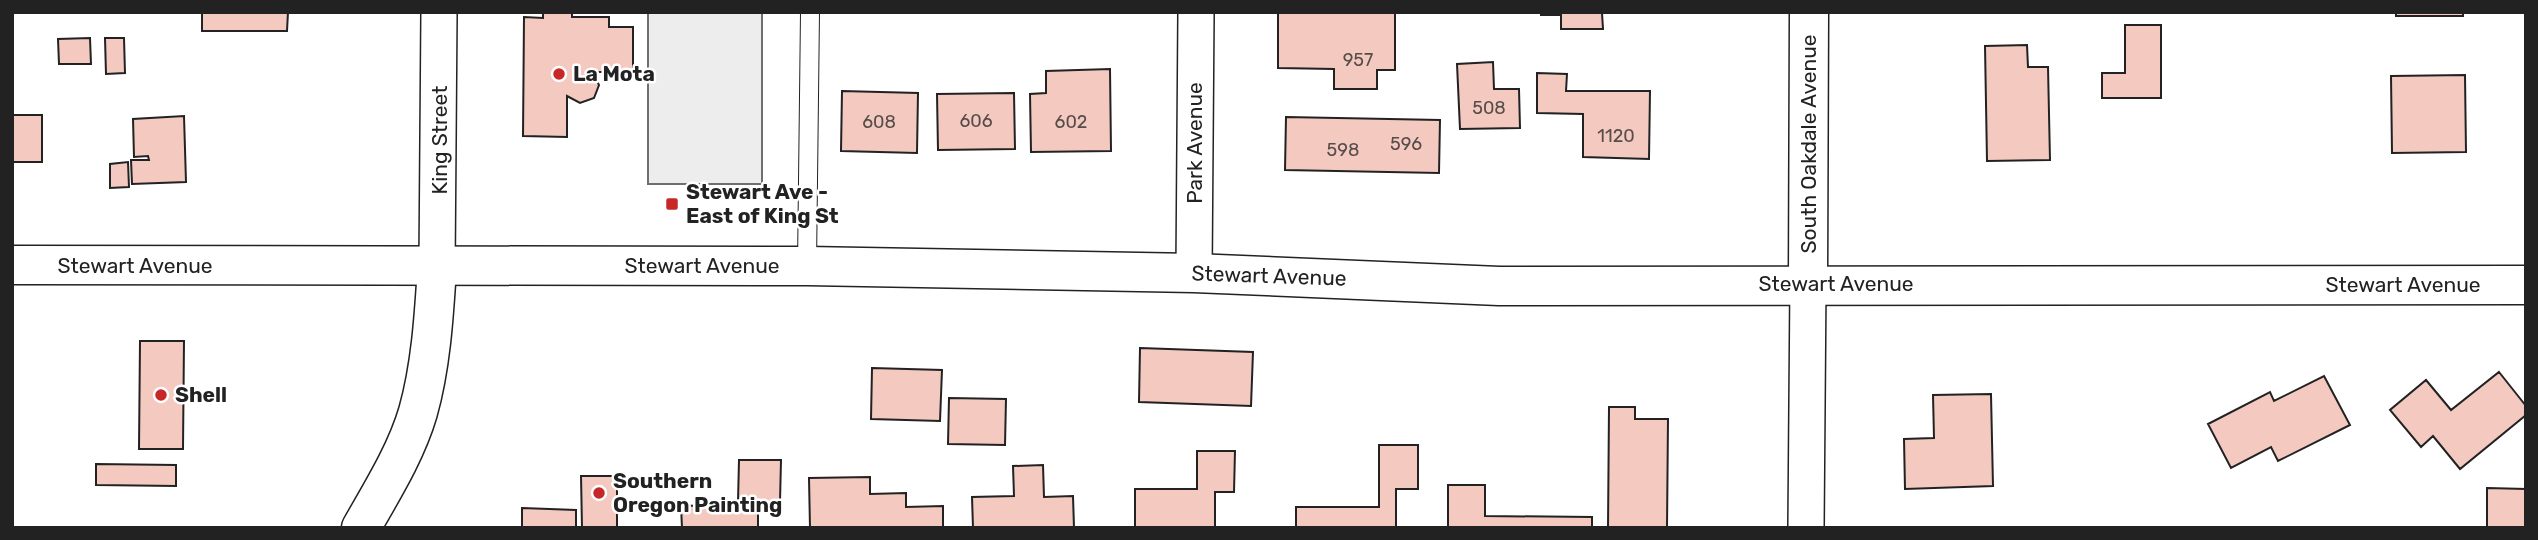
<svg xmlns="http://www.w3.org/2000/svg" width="2538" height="540" font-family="Rubik,sans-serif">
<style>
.parking{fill:#ededed;stroke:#6f6f6f;stroke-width:2}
.building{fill:#f3c9c0;stroke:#222;stroke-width:2}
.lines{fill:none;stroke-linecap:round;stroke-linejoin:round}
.service-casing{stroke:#222;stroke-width:20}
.minor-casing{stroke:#222;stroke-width:38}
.tertiary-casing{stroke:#222;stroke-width:41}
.secondary-casing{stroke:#222;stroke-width:41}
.service{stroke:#fff;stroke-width:18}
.minor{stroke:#fff;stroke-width:35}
.tertiary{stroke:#fff;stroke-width:38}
.secondary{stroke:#fff;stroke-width:38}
.poi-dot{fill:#c62828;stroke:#fff;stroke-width:2.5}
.labels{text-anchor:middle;stroke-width:5;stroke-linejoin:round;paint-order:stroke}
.number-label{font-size:18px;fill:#564c4a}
.poi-label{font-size:21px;font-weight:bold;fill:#222;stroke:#fff;text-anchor:start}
.street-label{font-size:21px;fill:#222;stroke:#fff}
</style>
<rect width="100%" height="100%" fill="#fff"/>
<path class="parking" d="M648,12H762V184H648Z"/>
<path class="building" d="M202,12H288L287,31H202Z
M543,12H572V17H609V27H633V72H592L599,85L594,98L580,103L567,96V137L523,136L524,17L543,18Z
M1278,12H1395V70H1377V89H1334V69L1278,68Z
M1541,12H1614L1602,13L1603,29H1561V15H1541Z
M2396,12H2463V16H2396Z
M2125,25H2161V98H2102V73H2125Z
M90,38L91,64H59L58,39Z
M105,38H124L125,73L106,74Z
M2027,45L2028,67H2048L2050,160L1987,161L1985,46Z
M1493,62L1494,89H1519L1520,128L1460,129L1457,64Z
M1110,69L1111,151L1031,152L1030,94L1046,93V71Z
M1537,73L1567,74L1566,91H1650L1649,159L1583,157V114L1537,113Z
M2465,75L2466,152L2392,153L2391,76Z
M842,91L918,93L917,153L841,151Z
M1014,93L1015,149L938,150L937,94Z
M12,115H42V162H12Z
M184,116L186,182L132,184L131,160H149L148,156L134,157L133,119Z
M1286,117L1440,120L1439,173L1285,170Z
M128,162L129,187L110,188V164Z
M140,341H184L183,449H139Z
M1140,348L1253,352L1251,406L1139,402Z
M872,368L942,370L940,421L871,419Z
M2499,372L2526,406V415L2460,469L2433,436L2421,447L2390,410L2426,380L2451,410Z
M2324,376L2350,425L2278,461L2271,447L2231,468L2208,424L2270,392L2274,401Z
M1991,394L1993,486L1905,489L1904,439L1934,438L1933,395Z
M949,398L1006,399L1005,445L948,444Z
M1609,407H1635V419H1668L1667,528H1608Z
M1379,445H1418V489H1396V528H1296V507H1379Z
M1197,451H1235L1234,492H1215V528H1135V489H1197Z
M739,460H781L780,502H738Z
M96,464L176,465V486L96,485Z
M1043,465L1044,497L1073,496L1074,528H973L972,497L1014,496L1013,466Z
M581,476H617V528H582Z
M870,477V494L906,493V507L943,506V528H810L809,478Z
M1448,485H1485V516L1592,517V528H1448Z
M2487,488L2526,489V528H2487Z
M758,504V528H682L681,506Z
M522,508L576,510V528H522Z"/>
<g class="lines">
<defs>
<path id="service" d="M807,266L810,12"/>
<path id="minor" d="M437,268L439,12
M1194,273L1196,12
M1806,528L1808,283"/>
<path id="tertiary" d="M1808,283L1809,12
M361,528C382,491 406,453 418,412C431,366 434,315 437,268"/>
<path id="secondary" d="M12,265L807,266L1194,273L1499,286L2526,285"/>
</defs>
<use href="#service" class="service-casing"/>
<use href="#minor" class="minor-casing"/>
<use href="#tertiary" class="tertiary-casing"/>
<use href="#secondary" class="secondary-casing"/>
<use href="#service" class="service"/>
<use href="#minor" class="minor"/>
<use href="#tertiary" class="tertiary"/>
<use href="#secondary" class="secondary"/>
</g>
<g class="poi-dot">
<circle cx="559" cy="74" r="7"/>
<rect x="665" y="197" width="14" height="14" rx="3.5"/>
<circle cx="161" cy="395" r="7"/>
<circle cx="599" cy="493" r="7"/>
</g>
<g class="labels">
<g class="number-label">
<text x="1358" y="66">957</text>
<text x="1489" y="114">508</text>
<text x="976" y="127">606</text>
<text x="879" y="128">608</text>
<text x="1071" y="128">602</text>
<text x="1616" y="142">1120</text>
<text x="1406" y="150">596</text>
<text x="1343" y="156">598</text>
</g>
<g class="poi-label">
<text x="573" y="81">La Mota</text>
<text x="686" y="199">Stewart Ave -<tspan x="686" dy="24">East of King St</tspan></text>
<text x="175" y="402">Shell</text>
<text x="613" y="488">Southern<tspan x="613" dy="24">Oregon Painting</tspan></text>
</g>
<g class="street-label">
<text transform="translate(440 140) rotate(-90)" y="7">King Street</text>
<text transform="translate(1195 143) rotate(-90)" y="7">Park Avenue</text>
<text transform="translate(1809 144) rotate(-90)" y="7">South Oakdale Avenue</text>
<text x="135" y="273">Stewart Avenue</text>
<text x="702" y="273">Stewart Avenue</text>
<text transform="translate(1269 276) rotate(2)" y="7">Stewart Avenue</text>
<text x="1836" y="291">Stewart Avenue</text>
<text x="2403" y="292">Stewart Avenue</text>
</g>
</g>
<rect width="2538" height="540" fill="none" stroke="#222222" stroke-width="28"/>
</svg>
